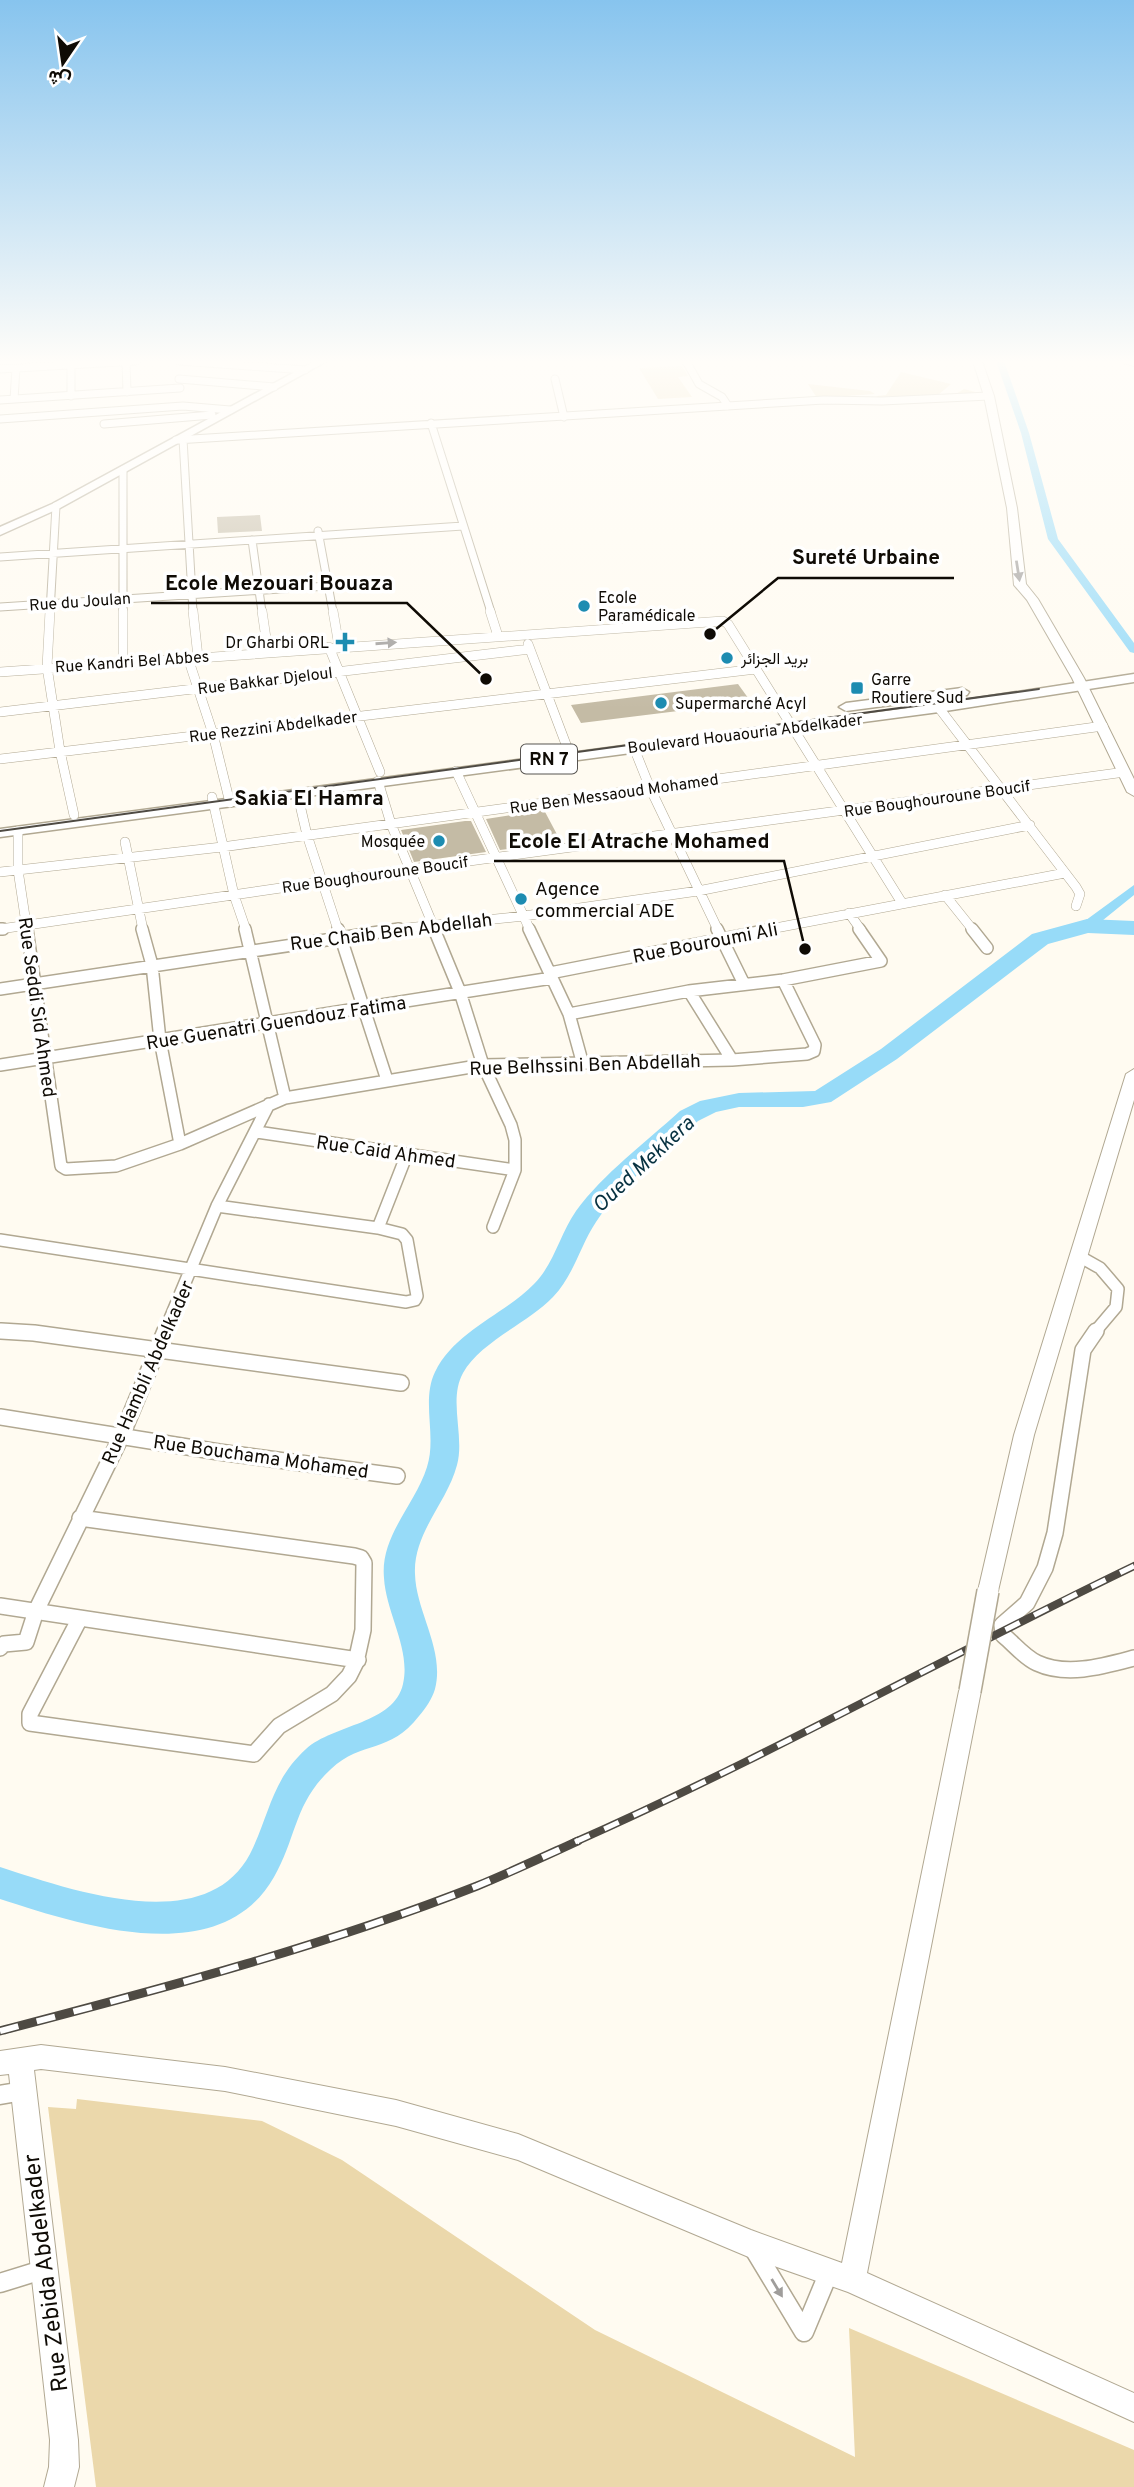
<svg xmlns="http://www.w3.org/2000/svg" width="1134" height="2487" font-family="Overpass,Vazirmatn,sans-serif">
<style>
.green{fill:#ebd8ab}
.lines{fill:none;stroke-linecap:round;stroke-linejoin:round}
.canal{fill:#97dbf8;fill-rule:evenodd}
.river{fill:#97dbf8;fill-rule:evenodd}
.building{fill:#c4bba5}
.street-far4-casing{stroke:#b1a892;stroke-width:9}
.street-far3-casing{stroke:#b1a892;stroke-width:10}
.street-far2-casing{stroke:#b1a892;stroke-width:14}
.street-far1-casing{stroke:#b1a892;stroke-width:18}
.street-casing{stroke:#b1a892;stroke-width:21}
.secondary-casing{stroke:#b1a892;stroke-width:2}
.primary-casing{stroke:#b1a892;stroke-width:3}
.highway-casing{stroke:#b1a892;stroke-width:2}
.street-far4{stroke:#fff;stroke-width:7}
.street-far3{stroke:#fff;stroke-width:9}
.street-far2{stroke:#fff;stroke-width:11}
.street-far1{stroke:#fff;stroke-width:15}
.street{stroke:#fff;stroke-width:18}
.secondary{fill:#fff;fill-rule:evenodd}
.primary{fill:#fff;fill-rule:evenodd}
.highway{fill:#fff;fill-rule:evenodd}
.tram{stroke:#4e4a43;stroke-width:2}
.rail-far1-casing{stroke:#4e4a43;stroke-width:8}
.rail-casing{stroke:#4e4a43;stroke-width:9}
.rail-far1{stroke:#fff;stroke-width:5;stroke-dasharray:16;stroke-linecap:butt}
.rail{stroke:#fff;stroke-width:6;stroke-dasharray:19;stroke-linecap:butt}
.secondary-bridge-casing{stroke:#b1a892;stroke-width:24;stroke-linecap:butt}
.secondary-bridge{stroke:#fff;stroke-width:21}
.oneway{fill:#9f9d9b}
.poi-dot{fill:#1d8cb1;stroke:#fff;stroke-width:2.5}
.labels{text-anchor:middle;stroke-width:7;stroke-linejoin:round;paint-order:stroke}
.far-poi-label{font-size:16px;fill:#0f0b05;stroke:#fff;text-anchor:start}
.far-street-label{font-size:16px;fill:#0f0b05;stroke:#fff}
.shield{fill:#fff;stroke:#575450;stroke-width:2}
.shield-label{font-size:18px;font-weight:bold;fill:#0f0b05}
.poi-label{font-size:19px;fill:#0f0b05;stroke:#fff;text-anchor:start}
.street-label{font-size:19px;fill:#0f0b05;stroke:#fff}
.far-district-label{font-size:21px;font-weight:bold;fill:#0f0b05;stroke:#fff}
.water-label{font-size:21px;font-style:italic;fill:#073140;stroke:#fff}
.near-street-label{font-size:23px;fill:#0f0b05;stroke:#fff}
.leader{fill:none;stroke:#0f0b05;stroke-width:2.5}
.callout-dot{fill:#0f0b05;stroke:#fff;stroke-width:2.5}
.callout-label{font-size:21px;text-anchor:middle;font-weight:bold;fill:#0f0b05;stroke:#fff;stroke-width:7;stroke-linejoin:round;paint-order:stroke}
</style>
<rect width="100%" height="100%" fill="#fffbf1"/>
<path class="green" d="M682,366L688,376L678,377L692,397L658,399L639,368Z
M901,372L951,384L938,395L956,394L964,389L983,394L880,400L877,396L886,395Z
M808,384L870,391L875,394L817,398Z
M77,2099L262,2121L342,2160L595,2330L855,2457L849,2328L1134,2450V2487H96L48,2107L76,2109Z"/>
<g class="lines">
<path class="canal" d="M996,361H1004L1029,433L1058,539L1134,643V653L1130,652L1048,539L1021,433Z
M1134,885V895L1092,929H1082V923Z"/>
<path class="river" d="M1087,919L1134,921V935L1088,933L1048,944L897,1059L831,1102L803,1107H739L716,1112L698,1121C664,1153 622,1183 596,1222C580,1246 574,1275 553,1297C528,1323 480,1342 463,1373C448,1400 465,1436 457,1465C447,1503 413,1533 415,1574C416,1612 445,1650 435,1689C432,1699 426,1708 419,1716C390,1754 362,1740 331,1769C294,1803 297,1837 274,1877C220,1972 81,1925 0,1899V1867C69,1889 205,1939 250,1854C270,1814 271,1781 306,1749C334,1724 394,1724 403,1684C411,1649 386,1613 384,1578C380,1536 415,1505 427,1467C437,1436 421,1401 435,1372C455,1331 504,1315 534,1284C554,1264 560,1234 576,1211C604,1173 645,1143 680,1111L700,1101L739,1093L815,1091L881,1049L1032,934Z"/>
</g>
<path class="building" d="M260,515L262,531L218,533L217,517Z
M738,684L751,702L581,723L571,705Z
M544,810L561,842L500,850L486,819Z
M465,821H471L486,852L414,862L401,830Z"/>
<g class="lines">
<defs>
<path id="street-far4" d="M126,361L127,392
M179,361L305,370
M686,361L699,384L722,397L728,406
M71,364V396
M0,369L136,361
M179,379L274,387
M555,379L564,417
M14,399L16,368
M0,400L180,388
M0,419L183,406L230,410
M431,423L491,612
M104,424L212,415
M183,439L193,612
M176,440L824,400L882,401L989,396
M123,470V612
M318,531L333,612
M252,540L262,612
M0,557L463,526
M0,607L328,586
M50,612L56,506"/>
<path id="street-far3" d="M50,611L47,667L60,751L74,815
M123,611V662
M193,611L198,657
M262,611L268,652
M333,611L339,646
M490,611L498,636
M528,644L567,747
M329,647L380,772
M188,658L213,734L230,803
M0,672L723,621L728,624L902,903
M939,708L1076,887L1080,894L1076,906
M0,712L530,649
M634,748L650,788L718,930
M0,759L756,669
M456,771L530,930
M378,781L391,824L435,930
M297,792L307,835L338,930
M212,797L234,895L246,930
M18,831V870L27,930
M125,842L143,930
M0,872L222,847L1103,726
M945,895L973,930
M849,913L861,930
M0,929L411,869L1125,772
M386,930L524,916L698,891L1030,825
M765,930L1065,873"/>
<path id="street-far2" d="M0,929H3
M27,929L61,1166L66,1169L116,1166L180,1144L285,1098L483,1065L732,1060L807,1054L814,1051L815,1045L783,980
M142,929L152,965L160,1040L180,1144
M245,929L285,1098
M338,929L387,1080
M434,929L460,992L483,1065L511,1125L515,1140V1170L493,1227
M529,929L569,1014L582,1061
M717,929L744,984
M972,929L987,948
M550,973L773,929
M0,989L399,929
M689,991L732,1060
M569,1014L689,991L783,980L881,961L859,929
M0,1065L552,978
M257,1132L515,1170
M378,1228L407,1154
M0,1240L406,1302L415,1300L417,1296L407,1240L402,1234L378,1228L217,1206
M1077,1255L1100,1268L1118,1289L1116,1307L1094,1333
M0,1331L31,1333
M164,1333L217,1206L269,1104"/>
<path id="street-far1" d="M1,1331L34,1333L401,1383
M1096,1331L1083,1350L1055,1533L1045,1568L1027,1603L1002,1625L1003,1635C1014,1644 1024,1657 1037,1663C1067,1677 1104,1666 1134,1658
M0,1417L219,1452L397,1476
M80,1518L354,1556L361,1558L364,1563L363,1630L356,1662L349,1676L332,1694L279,1726L254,1754L30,1723V1714L80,1618
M0,1606L358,1660
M0,1648L4,1644L26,1642L36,1611L122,1435L165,1331"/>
<path id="street" d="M0,2095L23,2091
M754,2249L804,2332
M0,2283L45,2269
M804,2332L829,2272"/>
<path id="secondary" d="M973,361H982L994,396L1017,508L1026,584L1038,599L1084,678L1134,779V796L1127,792L1072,678L1027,600L1014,585L1007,508L984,396Z
M1134,1069V1100L1034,1435L998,1591L995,1597L988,1599L981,1597L978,1591L1014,1435L1126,1074Z
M970,1682L978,1685L981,1691L867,2273L1134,2393V2422L848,2292L751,2258L518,2160L396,2126L225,2091L41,2069L34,2070L78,2440L79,2467L74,2487H44L49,2467L50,2440L9,2074L0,2075V2051L41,2045L225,2067L396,2100L518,2134L751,2230L842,2263L959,1691L962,1685Z"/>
<path id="primary" d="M315,361H327L60,508L0,535V527L52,504Z
M1134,674V682L939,712L0,837V829L939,704Z
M962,688L969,692L967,695L846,711L839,707L846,703Z"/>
<path id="highway" d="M1122,361H1134V366L1124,363Z"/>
</defs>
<use href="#street-far4" class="street-far4-casing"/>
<use href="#street-far3" class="street-far3-casing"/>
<use href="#street-far2" class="street-far2-casing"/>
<use href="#street-far1" class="street-far1-casing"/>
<use href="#street" class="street-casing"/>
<use href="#secondary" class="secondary-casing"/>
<use href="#primary" class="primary-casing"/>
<use href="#highway" class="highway-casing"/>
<use href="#street-far4" class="street-far4"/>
<use href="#street-far3" class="street-far3"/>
<use href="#street-far2" class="street-far2"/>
<use href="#street-far1" class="street-far1"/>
<use href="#street" class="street"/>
<use href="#secondary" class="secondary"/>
<use href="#primary" class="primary"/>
<use href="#highway" class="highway"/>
<path class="tram" d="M0,831L1039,689"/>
<defs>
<path id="rail-far1" d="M575,1842C765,1758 947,1656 1134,1566"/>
<path id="rail" d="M0,2031C160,1989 322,1947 477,1886C511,1872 545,1856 578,1841"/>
</defs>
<use href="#rail-far1" class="rail-far1-casing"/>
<use href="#rail" class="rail-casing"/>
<use href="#rail-far1" class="rail-far1"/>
<use href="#rail" class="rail"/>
<defs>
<path id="secondary-bridge" d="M970,1691L988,1591"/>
</defs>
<use href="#secondary-bridge" class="secondary-bridge-casing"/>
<use href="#secondary-bridge" class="secondary-bridge"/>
</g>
<defs><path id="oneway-solid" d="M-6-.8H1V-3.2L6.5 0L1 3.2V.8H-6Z" transform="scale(1.75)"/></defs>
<g class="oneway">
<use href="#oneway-solid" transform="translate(1018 571) rotate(81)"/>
<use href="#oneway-solid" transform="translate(386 643) rotate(-4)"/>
<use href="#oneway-solid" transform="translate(777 2288) rotate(59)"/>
</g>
<linearGradient id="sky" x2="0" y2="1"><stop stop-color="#87c4ee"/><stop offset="0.51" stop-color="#fffdf9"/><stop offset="1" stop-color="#fffdf9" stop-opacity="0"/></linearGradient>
<rect width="1134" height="709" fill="url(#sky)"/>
<g class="poi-dot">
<circle cx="584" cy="606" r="7"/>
<path d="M341.5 631.5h7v7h7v7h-7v7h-7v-7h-7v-7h7z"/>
<circle cx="727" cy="658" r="7"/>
<rect x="850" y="681" width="14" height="14" rx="3.5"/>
<circle cx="661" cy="703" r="7"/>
<circle cx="439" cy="841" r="7"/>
<circle cx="521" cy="899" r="7"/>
</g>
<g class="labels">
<g class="far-poi-label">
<text x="598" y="603">Ecole<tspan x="598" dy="18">Paramédicale</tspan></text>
<text x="329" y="648" text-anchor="end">Dr Gharbi ORL</text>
<text x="741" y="664">بريد الجزائر</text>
<text x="871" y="685">Garre<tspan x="871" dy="18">Routiere Sud</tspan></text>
<text x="675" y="709">Supermarché Acyl</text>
<text x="425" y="847" text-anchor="end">Mosquée</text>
</g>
<g class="far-street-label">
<text transform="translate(80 601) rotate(-4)" y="6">Rue du Joulan</text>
<text transform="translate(132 661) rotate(-4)" y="6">Rue Kandri Bel Abbes</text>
<text transform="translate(265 680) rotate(-7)" y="6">Rue Bakkar Djeloul</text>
<text transform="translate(273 726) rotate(-7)" y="6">Rue Rezzini Abdelkader</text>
<text transform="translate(745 733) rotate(-7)" y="6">Boulevard Houaouria Abdelkader</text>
<text transform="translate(614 793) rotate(-8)" y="6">Rue Ben Messaoud Mohamed</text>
<text transform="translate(937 798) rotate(-8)" y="6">Rue Boughouroune Boucif</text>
<text transform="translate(375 874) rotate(-8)" y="6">Rue Boughouroune Boucif</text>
</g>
<rect class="shield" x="521" y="744.5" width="56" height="29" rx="5"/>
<g class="shield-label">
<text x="549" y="765">RN 7</text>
</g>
<g class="poi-label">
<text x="535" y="895">Agence<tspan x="535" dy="22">commercial ADE</tspan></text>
</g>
<g class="street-label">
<text transform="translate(391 931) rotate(-7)" y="7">Rue Chaib Ben Abdellah</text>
<text transform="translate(705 942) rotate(-11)" y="7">Rue Bouroumi Ali</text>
<text transform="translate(38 1007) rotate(82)" y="7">Rue Seddi Sid Ahmed</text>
<text transform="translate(276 1022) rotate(-9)" y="7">Rue Guenatri Guendouz Fatima</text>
<text transform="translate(585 1064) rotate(-2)" y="7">Rue Belhssini Ben Abdellah</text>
<text transform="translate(386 1151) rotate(8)" y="7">Rue Caid Ahmed</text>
<text transform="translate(147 1372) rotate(-66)" y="7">Rue Hambli Abdelkader</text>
<text transform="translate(261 1456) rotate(8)" y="7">Rue Bouchama Mohamed</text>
</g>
<g class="far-district-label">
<text x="309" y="805">Sakia El Hamra</text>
</g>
<g class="water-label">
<text transform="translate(643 1164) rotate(-43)" y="7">Oued Mekkera</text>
</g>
<g class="near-street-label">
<text transform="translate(45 2273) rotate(-97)" y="8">Rue Zebida Abdelkader</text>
</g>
</g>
<path class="leader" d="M710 634L778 578H954M486 679L407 603H151M805 949L784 861H494"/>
<g class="callout-dot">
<circle cx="710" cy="634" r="7"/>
<circle cx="486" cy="679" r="7"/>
<circle cx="805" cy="949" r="7"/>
</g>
<g class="callout-label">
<text x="866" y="564">Sureté Urbaine</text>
<text x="279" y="590">Ecole Mezouari Bouaza</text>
<text x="639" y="848">Ecole El Atrache Mohamed</text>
</g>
<g transform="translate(63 63) rotate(193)" stroke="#ffffff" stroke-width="5" paint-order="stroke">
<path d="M0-5L12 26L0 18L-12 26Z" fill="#0f0b05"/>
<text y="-10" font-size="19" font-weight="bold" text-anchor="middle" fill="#0f0b05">ش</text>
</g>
</svg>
